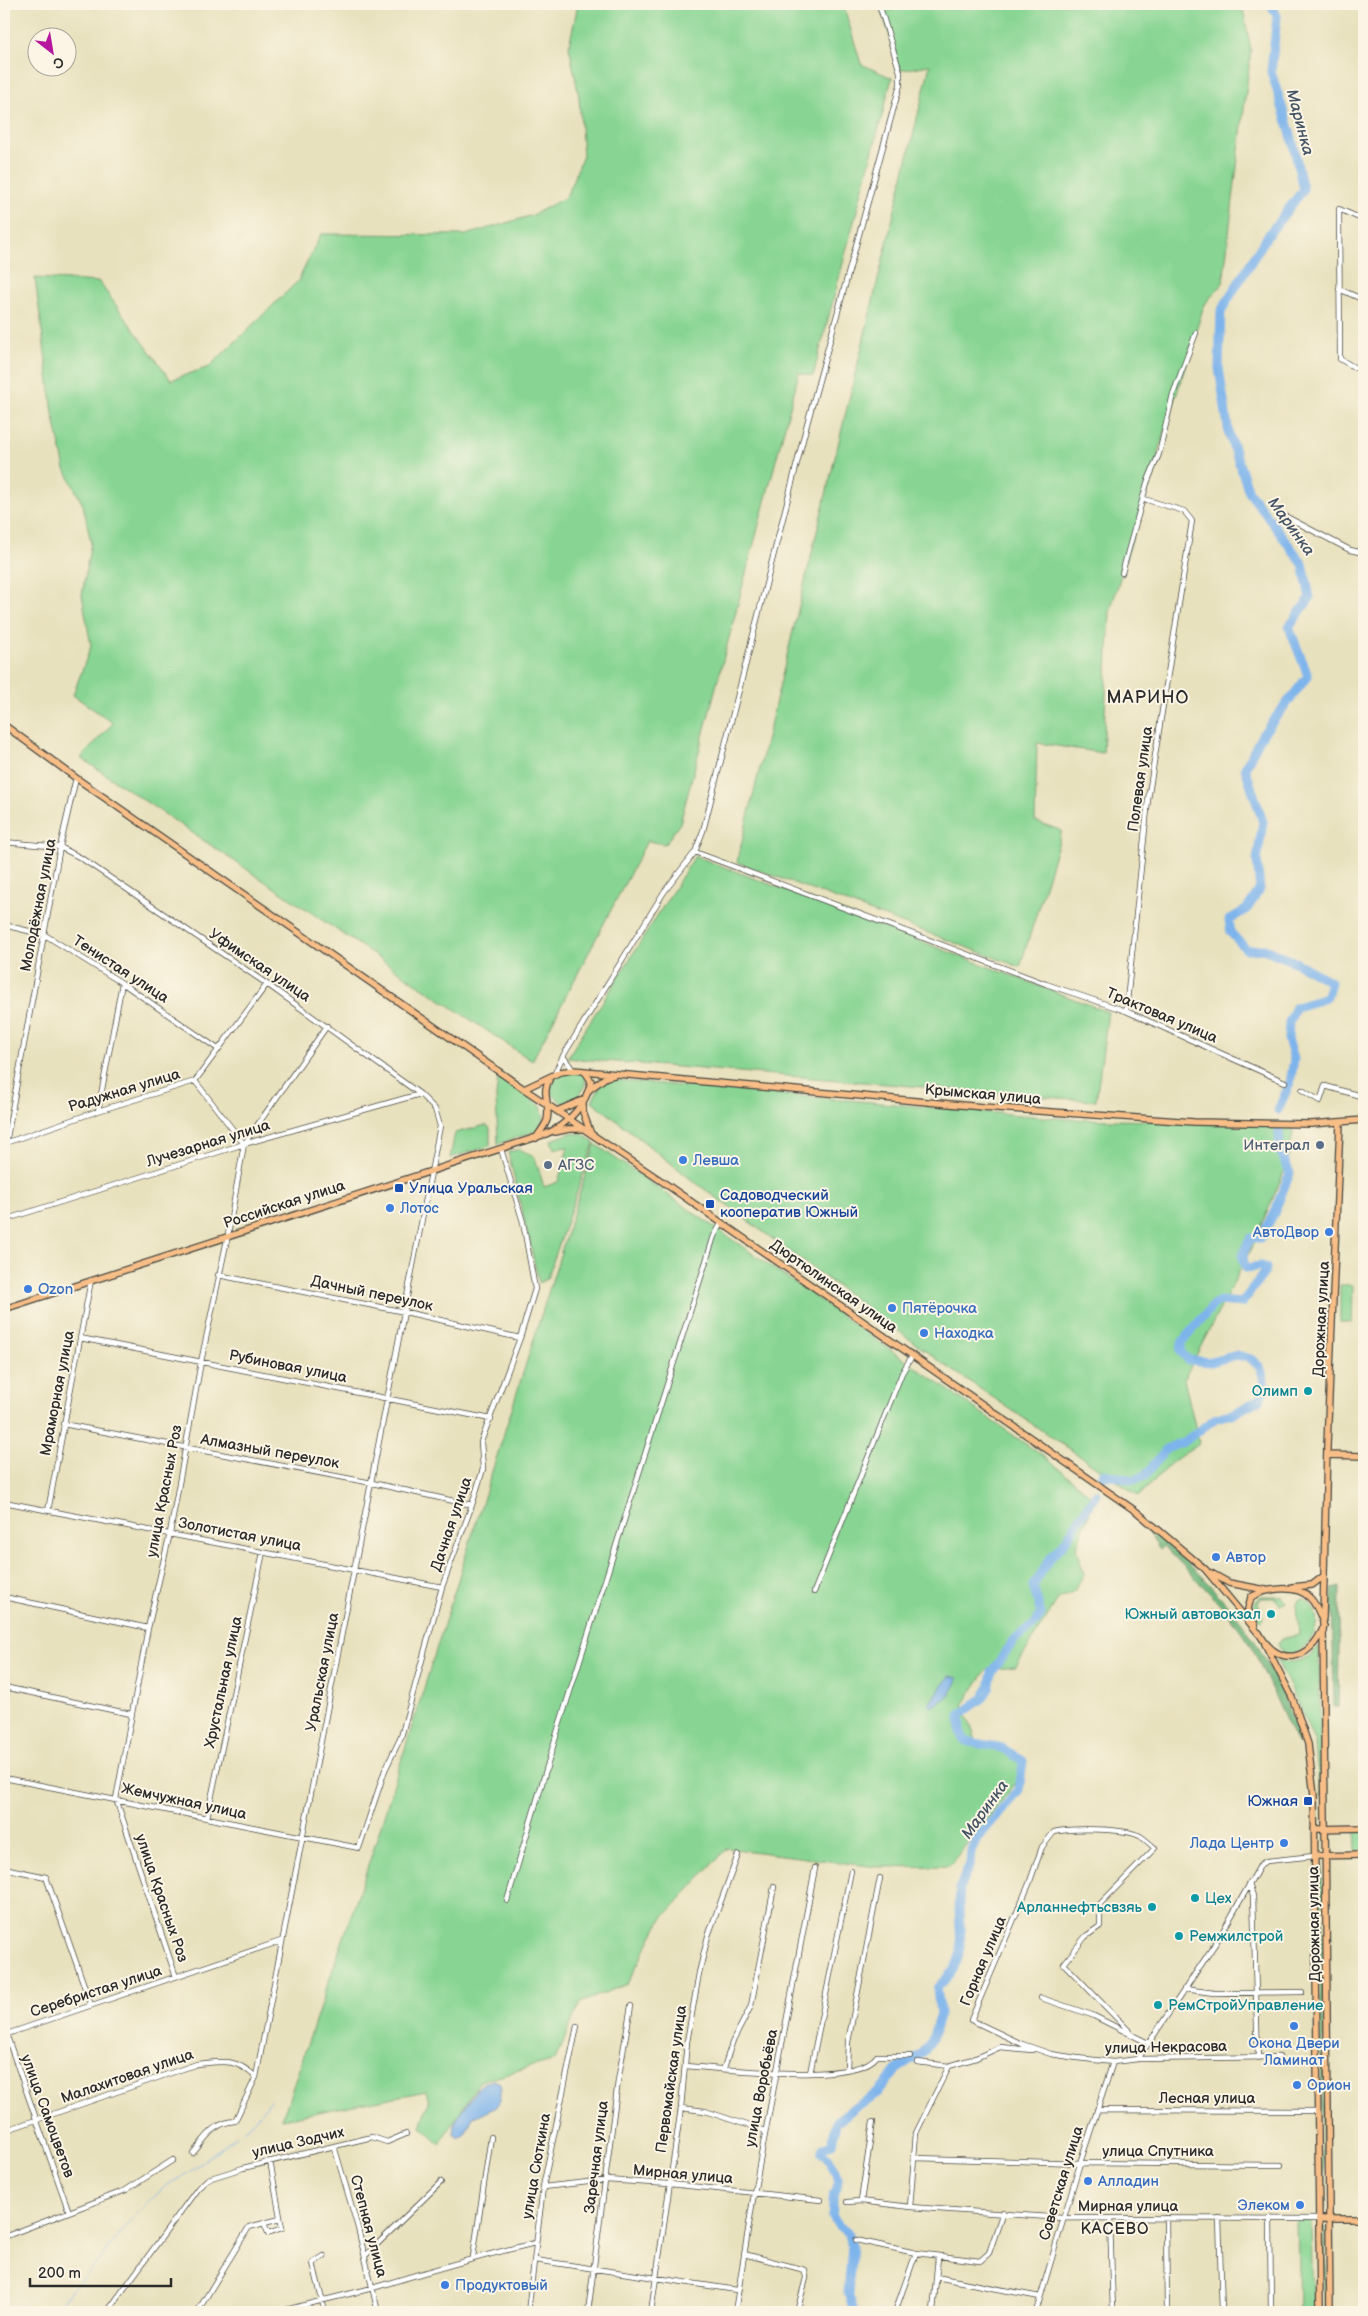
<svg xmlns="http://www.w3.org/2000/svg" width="1368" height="2316" font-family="'Balsamiq Sans',sans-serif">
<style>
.green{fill:#88d593;stroke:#5a805f}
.forest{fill:#6eb67d;stroke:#4c7054}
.water{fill:#7db4ec;stroke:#54708c}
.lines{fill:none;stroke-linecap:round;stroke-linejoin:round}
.stream{stroke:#7db4ec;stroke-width:1}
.river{stroke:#7db4ec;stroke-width:9}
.minor-casing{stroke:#474641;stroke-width:6}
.major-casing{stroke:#474641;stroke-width:8}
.minor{stroke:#fff;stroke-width:4.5}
.major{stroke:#f7be87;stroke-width:5.5}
.service-dot{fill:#5c6f8a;stroke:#fcf5e5;stroke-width:2}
.shop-dot{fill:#3f7fe0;stroke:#fcf5e5;stroke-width:2}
.transit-dot{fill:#1a4fb4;stroke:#fcf5e5;stroke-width:2}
.culture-dot{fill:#0f9aa8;stroke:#fcf5e5;stroke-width:2}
.labels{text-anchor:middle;stroke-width:4;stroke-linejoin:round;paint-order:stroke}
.street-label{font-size:15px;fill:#2b2b2b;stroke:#fcf5e5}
.service-label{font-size:15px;fill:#4e5e75;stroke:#fcf5e5;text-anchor:end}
.shop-label{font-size:15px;fill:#366cbe;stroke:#fcf5e5;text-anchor:start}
.transit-label{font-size:15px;fill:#164399;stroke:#fcf5e5;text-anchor:start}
.culture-label{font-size:15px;fill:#0d838f;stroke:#fcf5e5;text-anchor:end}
.water-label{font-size:16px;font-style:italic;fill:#445465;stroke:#fcf5e5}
.neighbourhood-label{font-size:16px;letter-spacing:1px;fill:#2b2b2b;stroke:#fcf5e5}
.quarter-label{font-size:18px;letter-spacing:1px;fill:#2b2b2b;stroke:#fcf5e5}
</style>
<rect width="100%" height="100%" fill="#fcf5e5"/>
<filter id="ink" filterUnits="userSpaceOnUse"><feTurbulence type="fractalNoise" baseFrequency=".02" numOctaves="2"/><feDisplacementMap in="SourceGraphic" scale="10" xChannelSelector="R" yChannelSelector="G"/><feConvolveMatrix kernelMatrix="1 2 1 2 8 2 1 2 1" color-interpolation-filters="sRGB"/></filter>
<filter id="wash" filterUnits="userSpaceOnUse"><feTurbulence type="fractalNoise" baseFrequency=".0096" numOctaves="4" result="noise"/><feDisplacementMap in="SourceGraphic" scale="20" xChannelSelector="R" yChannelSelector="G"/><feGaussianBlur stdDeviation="1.12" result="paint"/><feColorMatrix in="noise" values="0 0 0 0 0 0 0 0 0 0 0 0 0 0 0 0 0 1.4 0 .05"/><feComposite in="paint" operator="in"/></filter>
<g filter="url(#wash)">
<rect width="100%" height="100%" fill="#e8e1bd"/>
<path class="green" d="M578,4H843L861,64L892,78L813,376L799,373L680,823L665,844L647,841L532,1061L81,758L113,723L73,695L91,646L82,595L91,542L83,505L65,469L53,413L35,278L99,282L171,380L209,367L298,281L321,234L466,235L533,215L566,197L583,156L579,97L569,46Z
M880,4H1242L1251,50L1223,283L1204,305L1110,611L1103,753L1037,743L1035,821L1062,831L1020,967L737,862L930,65L900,70Z
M695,856L1108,1012L1096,1101L567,1058Z
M565,1072L583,1073L586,1077C585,1092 577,1101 563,1104L553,1095L551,1088L556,1077Z
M498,1077L541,1106L544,1120L536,1131L498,1144L496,1096Z
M614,1080L1067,1119L1295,1124L1286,1167L1255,1241L1184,1379L1199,1443L1171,1463L1139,1496L945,1365L692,1180L592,1101L602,1083Z
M486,1125L490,1128V1146L450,1158L455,1133Z
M571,1133L583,1134L594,1143L547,1279L539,1283L508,1152L520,1149L535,1158L544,1187L558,1182L568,1147L554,1149L551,1140Z
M595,1144L1043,1456L1087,1492L1094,1500L1076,1549L1084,1574L1074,1591L1058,1599L1016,1667L986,1670L963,1705L976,1740C1004,1744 1011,1746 1025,1772L949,1866L877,1867L727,1848L661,1920L627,1984L580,2003L555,2060L480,2081L440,2144L421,2127L429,2102L426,2091L282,2119L370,1860Z
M1340,1285H1353L1352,1323L1340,1322Z
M1259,1596H1282L1286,1602L1280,1605L1276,1598H1261L1258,1603L1264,1618L1261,1621L1255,1616L1253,1607Z
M1304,1599C1339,1620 1291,1678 1278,1644L1281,1639L1299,1635L1297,1604L1299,1600Z
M1319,1647L1321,1797L1320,1798L1315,1743L1291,1688L1276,1659C1291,1666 1308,1660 1319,1647Z
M1355,1831H1364V1851H1356Z
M1319,1862H1322L1325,2209H1323Z
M1297,2219L1311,2221L1313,2312H1299Z
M1323,2228H1325L1326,2312H1324Z"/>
<path class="forest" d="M1149,1527C1177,1552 1205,1578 1230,1608C1263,1645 1285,1697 1301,1743L1297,1744L1251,1645L1226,1610L1164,1546L1160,1550L1146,1530Z
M1340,1587L1338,1707H1334L1332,1589Z"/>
<path class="water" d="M950,1676L958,1678C954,1693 944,1701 931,1707L928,1704C937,1696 941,1685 950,1676Z
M494,2080L500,2083C505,2110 491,2109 473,2117L465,2134L459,2138L454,2134L455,2122L477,2089L483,2083Z"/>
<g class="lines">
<path class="stream" d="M243,2131L252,2123L270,2101
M56,2312L68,2294L89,2272L140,2210L167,2185L188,2173L236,2136"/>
<path class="river" d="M1271,4L1277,16L1271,72L1292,138L1303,190L1266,238L1221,311L1219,368L1229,434L1249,492L1303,564L1310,598L1289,627L1308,676L1262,735L1245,768L1263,822L1257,860L1260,889L1247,909L1229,920L1231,933L1247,950L1264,949L1297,963L1331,982L1327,996L1320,1000L1296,1007L1289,1022L1288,1039L1294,1059L1290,1083L1278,1110
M1101,1477L1103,1474L1133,1480L1145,1476L1166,1449L1185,1441L1216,1418L1235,1413L1260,1399L1265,1387L1263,1376L1260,1367L1251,1359L1237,1355L1211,1362L1188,1360L1181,1352L1182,1342L1214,1304L1220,1301L1242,1303L1264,1273L1266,1268L1261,1266L1246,1268C1240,1256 1244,1249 1251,1238H1261L1274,1213L1290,1173L1280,1151L1279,1132
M854,2312L848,2293L852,2246L849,2235L839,2227L832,2215C833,2209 833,2205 833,2199C833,2195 836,2192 837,2188C840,2175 831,2161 822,2153L823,2148L832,2143L836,2123L854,2108L879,2092L896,2070L923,2053L932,2039L940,2014L937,1988L954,1970L961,1948L959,1908L960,1887L970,1864L971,1852L977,1839L1019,1790L1023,1761L1002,1748L965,1741L961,1733L960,1715L983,1698L989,1688L992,1672L1015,1639L1036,1623L1041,1614L1033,1586L1050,1558L1062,1546L1096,1494"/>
</g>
</g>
<g filter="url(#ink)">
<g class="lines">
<defs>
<path id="minor" d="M1364,220L1339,209L1340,359L1364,373
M1339,289L1364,300
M1279,513L1350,550L1364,553
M1122,573L1147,483L1159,454L1173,394L1196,333
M4,842L60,847L81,858L267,984L420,1094L435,1109L440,1126L256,2077L235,2121C214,2122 205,2139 193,2153
M695,852L1046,984L1126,1011L1285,1082
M4,925L45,935L122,983L218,1049
M1126,1011L1148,800L1192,521L1184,511L1144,499
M563,1056L573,1070
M554,1075L563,1056L664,892L695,852L703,831L807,424L900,85V72L879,4
M195,1081L244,1144
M1302,1090L1320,1101L1325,1086L1364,1097
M98,1111L122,983
M5,1143L98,1111L195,1081L267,984
M4,1154L60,847L76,778
M4,1220L244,1144L420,1094
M218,1275L405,1312L520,1338
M80,1338L491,1419
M63,1424L372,1483L472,1505
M4,1502L442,1587
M48,1511L91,1280
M814,1592L902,1373L912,1356
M4,1597L148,1628
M4,1687L131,1714
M4,1778L359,1848L385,1770L401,1737L442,1587L472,1505L483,1469L481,1442L520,1338L535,1289L523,1222L501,1149
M207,1818L263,1552
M4,1868L46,1877L91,2005
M1249,1884L1253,1896L1258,2058
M507,1901L560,1723L714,1236L721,1224
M176,1977L116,1799L148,1628L170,1533L201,1362L228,1235L244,1144L327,1026
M1184,1989L1214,1993L1302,1992
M1041,1998L1092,2015L1148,2043
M4,2028L69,2212
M4,2035L281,1941
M1134,2036L1064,1964L1085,1937L1100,1926V1904L1155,1848C1151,1845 1145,1839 1140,1836C1124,1828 1072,1828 1054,1832L1042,1847L1029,1884L971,2020L1022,2044L1051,2054L1077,2058L1113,2062L1138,2059L1279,2057
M1138,2059L1219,1938L1261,1864L1267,1861L1314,1856
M917,2062L949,2066
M685,2066C721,2068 856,2086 877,2056H910
M724,2068L732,2043L751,2006L774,1887
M847,2069L848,2042L880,1878
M810,2073L851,1871
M681,2108L705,2111L765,2131
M1097,2110L1318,2111
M4,2131L197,2064C225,2061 235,2058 256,2077
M334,2146L358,2228L378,2312
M916,2158L1080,2163L1281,2165
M543,2187L606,2180L670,2184L821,2200
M861,2201L873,2122
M847,2202L861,2201L910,2207L1063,2218L1319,2219
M910,2207L916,2133L949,2066L976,2058L1000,2047L1032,2050
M1166,2218L1167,2312
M1219,2218L1222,2312
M1270,2218L1271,2312
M1110,2219L1113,2312
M264,2223L268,2233L282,2228L270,2161
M4,2237L126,2190L173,2160
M856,2240L916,2253L980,2261L989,2253L1003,2212
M744,2254L805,2270L806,2278L797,2312
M324,2256L313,2263L325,2312
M365,2256L441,2182
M473,2257L491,2137
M535,2260L737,2290
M936,2277L1040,2297
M107,2312L198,2188L208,2179L243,2168L372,2137L387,2142L406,2134
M200,2312L199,2309L249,2227L280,2219
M279,2312C311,2302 344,2296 376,2287C429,2271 481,2256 535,2243
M528,2312L543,2187L577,2026
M588,2312L618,2081L631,2006
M651,2312L681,2108L687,2042L699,1973L708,1936L738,1855
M735,2312L754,2193L815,1868
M895,2312L916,2253
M933,2312L938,2257
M1036,2312L1080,2163L1113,2062"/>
<path id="major" d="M4,725L76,778L524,1089L660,1180L1137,1512L1205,1569L1259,1634
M524,1089L560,1072L573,1070L983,1107L1194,1122L1311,1124L1364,1120
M590,1089L606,1077L614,1075
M583,1100V1112L591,1134
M557,1111L580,1101
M555,1132L569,1129H583
M536,1138C540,1132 545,1126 547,1120C551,1106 541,1093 549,1080
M4,1309L546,1134C567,1125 587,1104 591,1081L586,1073L583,1071
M1327,1455L1364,1456
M1211,1573L1229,1583L1266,1590
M1292,1587L1312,1585L1324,1576
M1323,1618L1327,1446L1340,1123
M1255,1625L1248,1609L1251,1597C1267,1588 1297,1584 1310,1598C1317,1605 1320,1614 1323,1622L1330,2312
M1259,1633C1278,1668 1310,1662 1324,1626
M1265,1644L1292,1697L1308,1744L1314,1796L1320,2312
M1314,1829L1364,1828
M1314,1856L1364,1855
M1319,2219H1364"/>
</defs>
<use href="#minor" class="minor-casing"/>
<use href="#major" class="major-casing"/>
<use href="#minor" class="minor"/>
<use href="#major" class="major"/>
</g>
</g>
<g class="service-dot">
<circle cx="1320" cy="1145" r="5"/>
<circle cx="548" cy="1165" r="5"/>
</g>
<g class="shop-dot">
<circle cx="683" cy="1160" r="5"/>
<circle cx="390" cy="1208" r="5"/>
<circle cx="1329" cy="1232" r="5"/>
<circle cx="28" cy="1289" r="5"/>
<circle cx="892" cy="1308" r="5"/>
<circle cx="924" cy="1333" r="5"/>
<circle cx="1216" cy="1557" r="5"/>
<circle cx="1284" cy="1843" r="5"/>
<circle cx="1294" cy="2026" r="5"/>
<circle cx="1297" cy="2085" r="5"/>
<circle cx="1088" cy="2181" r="5"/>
<circle cx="1300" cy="2205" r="5"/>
<circle cx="445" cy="2285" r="5"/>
</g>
<g class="transit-dot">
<rect x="394" y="1183" width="10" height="10" rx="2.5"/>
<rect x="705" y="1199" width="10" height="10" rx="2.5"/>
<rect x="1303" y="1796" width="10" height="10" rx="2.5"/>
</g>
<g class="culture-dot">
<circle cx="1308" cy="1391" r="5"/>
<circle cx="1271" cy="1614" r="5"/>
<circle cx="1195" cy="1898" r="5"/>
<circle cx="1152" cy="1907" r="5"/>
<circle cx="1179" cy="1936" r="5"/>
<circle cx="1158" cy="2005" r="5"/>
</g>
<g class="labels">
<g class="street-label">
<text transform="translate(1140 779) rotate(-82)" y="5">Полевая улица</text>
<text transform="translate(38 905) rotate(-79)" y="5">Молодёжная улица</text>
<text transform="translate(260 965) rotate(34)" y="5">Уфимская улица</text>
<text transform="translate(121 969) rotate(33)" y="5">Тенистая улица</text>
<text transform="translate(1162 1015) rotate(23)" y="5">Трактовая улица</text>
<text transform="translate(124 1090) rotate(-17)" y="5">Радужная улица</text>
<text transform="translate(983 1094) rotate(5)" y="5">Крымская улица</text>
<text transform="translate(208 1143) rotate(-17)" y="5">Лучезарная улица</text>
<text transform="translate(284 1204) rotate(-18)" y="5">Российская улица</text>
<text transform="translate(834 1286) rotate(35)" y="5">Дюртюлинская улица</text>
<text transform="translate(372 1293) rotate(12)" y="5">Дачный переулок</text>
<text transform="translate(1321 1319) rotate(-87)" y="5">Дорожная улица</text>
<text transform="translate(288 1366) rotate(11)" y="5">Рубиновая улица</text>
<text transform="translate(57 1393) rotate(-79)" y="5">Мраморная улица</text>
<text transform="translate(270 1451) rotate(10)" y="5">Алмазный переулок</text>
<text transform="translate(164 1491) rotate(-79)" y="5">улица Красных Роз</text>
<text transform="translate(451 1524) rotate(-71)" y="5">Дачная улица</text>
<text transform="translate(240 1534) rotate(11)" y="5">Золотистая улица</text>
<text transform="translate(322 1672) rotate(-79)" y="5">Уральская улица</text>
<text transform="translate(223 1682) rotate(-78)" y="5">Хрустальная улица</text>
<text transform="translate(184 1801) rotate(12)" y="5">Жемчужная улица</text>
<text transform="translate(162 1898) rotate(71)" y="5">улица Красных Роз</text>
<text transform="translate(1314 1924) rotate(-91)" y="5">Дорожная улица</text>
<text transform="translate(983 1961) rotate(-67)" y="5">Горная улица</text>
<text transform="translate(96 1991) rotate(-18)" y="5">Серебристая улица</text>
<text transform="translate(1166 2047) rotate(-1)" y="5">улица Некрасова</text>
<text transform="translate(127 2076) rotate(-19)" y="5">Малахитовая улица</text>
<text transform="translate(671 2079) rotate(-82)" y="5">Первомайская улица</text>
<text transform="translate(761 2088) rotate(-79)" y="5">улица Воробьёва</text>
<text x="1207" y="2103">Лесная улица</text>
<text transform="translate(48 2116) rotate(70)" y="5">улица Самоцветов</text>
<text transform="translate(298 2142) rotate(-13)" y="5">улица Зодчих</text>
<text x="1158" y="2156">улица Спутника</text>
<text transform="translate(596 2157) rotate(-83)" y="5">Заречная улица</text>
<text transform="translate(536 2166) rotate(-80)" y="5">улица Сюткина</text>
<text transform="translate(683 2174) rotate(5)" y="5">Мирная улица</text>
<text transform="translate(1061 2183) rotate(-73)" y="5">Советская улица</text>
<text x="1128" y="2211">Мирная улица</text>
<text transform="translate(369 2226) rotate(75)" y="5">Степная улица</text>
</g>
<g class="service-label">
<text x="1310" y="1150">Интеграл</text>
<text x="558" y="1170" text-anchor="start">АГЗС</text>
</g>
<g class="shop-label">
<text x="693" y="1165">Левша</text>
<text x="400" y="1213">Лотос</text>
<text x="1319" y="1237" text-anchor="end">АвтоДвор</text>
<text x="38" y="1294">Ozon</text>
<text x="902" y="1313">Пятёрочка</text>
<text x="934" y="1338">Находка</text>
<text x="1226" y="1562">Автор</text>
<text x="1274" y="1848" text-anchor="end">Лада Центр</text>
<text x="1294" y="2048" text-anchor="middle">Окона Двери<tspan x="1294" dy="17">Ламинат</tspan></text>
<text x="1307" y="2090">Орион</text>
<text x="1098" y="2186">Алладин</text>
<text x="1290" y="2210" text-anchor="end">Элеком</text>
<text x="455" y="2290">Продуктовый</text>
</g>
<g class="transit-label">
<text x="409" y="1193">Улица Уральская</text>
<text x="720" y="1200">Садоводческий<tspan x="720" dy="17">кооператив Южный</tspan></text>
<text x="1298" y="1806" text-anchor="end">Южная</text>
</g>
<g class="culture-label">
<text x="1298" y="1396">Олимп</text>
<text x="1261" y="1619">Южный автовокзал</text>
<text x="1205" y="1903" text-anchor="start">Цех</text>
<text x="1142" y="1912">Арланнефтьсвзяь</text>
<text x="1189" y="1941" text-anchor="start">Ремжилстрой</text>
<text x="1168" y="2010" text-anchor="start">РемСтройУправление</text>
</g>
<g class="water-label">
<text transform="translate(1301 122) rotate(75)" y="6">Маринка</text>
<text transform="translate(1292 526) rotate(54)" y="6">Маринка</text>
<text transform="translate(984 1809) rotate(-54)" y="6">Маринка</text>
</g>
<g class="neighbourhood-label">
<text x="1115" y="2234">КАСЕВО</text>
</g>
<g class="quarter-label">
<text x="1148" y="703">МАРИНО</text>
</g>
</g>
<rect width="1368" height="2316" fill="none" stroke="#fcf5e5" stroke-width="20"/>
<g transform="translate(52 52) rotate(149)"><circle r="24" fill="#fcf5e5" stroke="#a8a49b"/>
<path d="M0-4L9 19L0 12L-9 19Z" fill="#b5179e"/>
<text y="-8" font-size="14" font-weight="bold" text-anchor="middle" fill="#2b2b2b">С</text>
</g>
<path d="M30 2278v8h141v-8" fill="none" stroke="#2b2b2b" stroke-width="2.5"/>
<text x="38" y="2278" font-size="15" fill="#2b2b2b" stroke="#fcf5e5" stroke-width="4" paint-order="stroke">200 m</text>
</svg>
